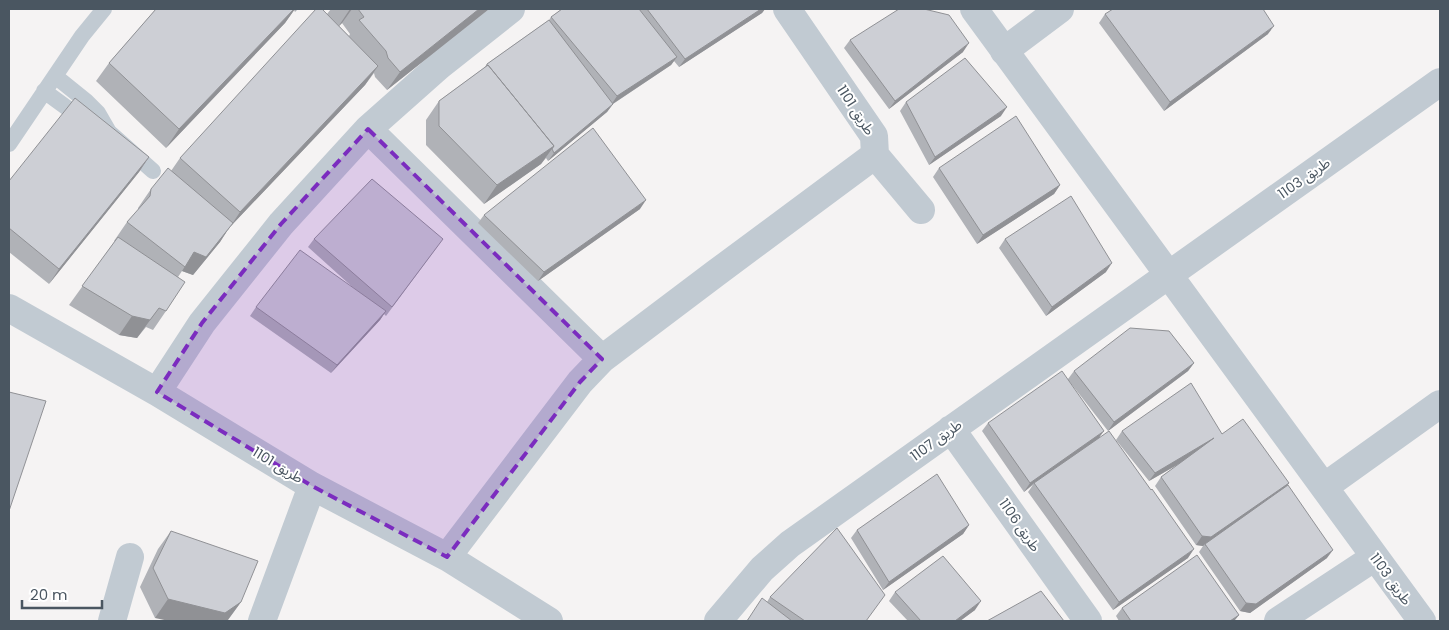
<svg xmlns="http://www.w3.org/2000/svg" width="1449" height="630" font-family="Poppins,'Noto Sans Arabic',sans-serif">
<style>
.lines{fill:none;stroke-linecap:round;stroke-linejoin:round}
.service{stroke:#c1cad2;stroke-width:16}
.minor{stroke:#c1cad2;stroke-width:28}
.wall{fill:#b0b2b7;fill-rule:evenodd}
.shaded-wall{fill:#909195}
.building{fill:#cdcfd5;stroke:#909195}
.marked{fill:#7b2cbf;fill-opacity:0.2;stroke:#7b2cbf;stroke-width:4;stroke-dasharray:10 6;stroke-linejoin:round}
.labels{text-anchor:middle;stroke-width:4;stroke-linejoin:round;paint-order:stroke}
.street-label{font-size:14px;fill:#4a5661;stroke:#fff}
</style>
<rect width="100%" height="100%" fill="#f5f3f3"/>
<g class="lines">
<path class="service" d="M55,76L86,101L98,113L109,132L153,171
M44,91L85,121
M9,144L82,36L104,9"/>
<path class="minor" d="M787,9L874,136L875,155L921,210
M974,9L1422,621
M1004,51L1060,9
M368,129L602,359
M9,308L157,392L312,486L447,557L549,621
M157,392L202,323L281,224L368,129L439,66L511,9
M951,429L1088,621
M1324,487L1440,404
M447,557L580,382L602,359L716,273L875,155
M112,621L130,557
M262,621L312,486
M718,621L762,569L790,544L1440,82
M1278,621L1375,557"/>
</g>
<path class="wall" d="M156,9H298L295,12L294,10L285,23L166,148L96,81L109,63Z
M331,9H489L387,90L375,77L374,73L365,85L229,228L220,242L193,275L182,271L178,277L166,311L153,330L146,327L137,338L119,335L69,305L115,241H114L127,222L138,210V208L151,189L171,171L180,158L327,14ZM342,23L350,34L349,36L339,26Z
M562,9H765L762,13L679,67L674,61L671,65L613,104L607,112L548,161L546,158L541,164L484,204L426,145V120L439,101L484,68L487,64L549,20L551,17Z
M1105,14L1268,34L1164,111L1099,23Z
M850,40L963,52L889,109L844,48Z
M906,102L1001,116L929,165L900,111Z
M149,157L139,172L49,284L9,252V181Z
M939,168L1060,185L1054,194L977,244L933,177Z
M640,209L538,281L478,223L484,215Z
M314,239L437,247L386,316L384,314L380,320L331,373L250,316L256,307L358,292L308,247Z
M1005,239L1106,272L1046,316L999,248Z
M1194,363L1188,371L1108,431L1069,381L1100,437L1188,558L1113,610L1028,492L1033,485L1024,492L982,431L988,423L1068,379L1074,371Z
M1122,431L1222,434L1289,483L1287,486L1327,558L1250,613L1240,611L1199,552L1203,546L1196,545L1155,486L1161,477L1179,464L1149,481L1116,440Z
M969,525L963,534L883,590L851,538L857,530Z
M171,531L241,602L228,620L155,618L140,587L158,549Z
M895,592L975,610L960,621H908L889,601Z
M770,597L866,621H746L767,602Z
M1122,608L1239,615L1234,621H1119L1116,616Z"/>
<path class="shaded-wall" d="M294,9H295L285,23L166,148L179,129Z
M350,9H352L342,23L338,27Z
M479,9H489L387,90L400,72Z
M761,9H765L762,13L679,67L685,59Z
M1274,26L1268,34L1164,111L1170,102Z
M969,43L963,52L889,109L895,101Z
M677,57L671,65L611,105L617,96Z
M378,66L365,85L229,228L220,242L193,275L182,271L194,252L228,230L240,212Z
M613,104L607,112L548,161L554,153Z
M1007,107L1001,116L929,165L935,157Z
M554,146L541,164L484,204L497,185Z
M149,157L139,172L49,284L59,269Z
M1060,185L1054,194L977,244L983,235Z
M646,200L640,209L538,281L544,272Z
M1112,263L1106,272L1046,316L1052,307Z
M159,308L137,338L119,335L132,316Z
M386,311L380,320L331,373L337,365Z
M1194,363L1188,371L1108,431L1114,422Z
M1104,431L1098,439L1034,483L1024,492L1030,483Z
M1214,438L1208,447L1149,481L1155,473Z
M1289,483L1283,492L1205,546V544L1203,546L1196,545L1202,536Z
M969,525L963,534L883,590L889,582Z
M1194,549L1188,558L1113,610L1119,602Z
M1333,550L1327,558L1250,613L1240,611L1246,603Z
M168,599L241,602L227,621H169L155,618Z
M981,601L975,610L960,621H955Z
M1239,615L1234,621H1230Z"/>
<path class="building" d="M156,9H294L179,129L109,63Z
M316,9H322L378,66L240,212L180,158Z
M358,9H479L400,72L388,58L386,51L359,20L364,17Z
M562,9H639L677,57L617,96L551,17Z
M647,9H761L685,59Z
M899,9H924L949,15L969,43L895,101L850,40Z
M1113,9H1263L1274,26L1170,102L1105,14Z
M549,20L613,104L554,153L552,149L554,146L488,65L487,66V64Z
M965,58L1007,107L935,157L906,102Z
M488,65L554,146L497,185L439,126V101Z
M75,98L149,157L59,269L9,228V181Z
M1016,116L1060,185L983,235L939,168Z
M593,128L646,200L544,272L484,215Z
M168,168L233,223L206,257L194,252L185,267L127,222L150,196L151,189Z
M372,179L443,239L392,307L314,239Z
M1071,196L1112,263L1052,307L1005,239Z
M118,237L185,282L166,311L159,308L150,320L132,316L82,286Z
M300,250L386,311L337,365L256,307Z
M1130,328L1169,331L1194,363L1114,422L1074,371Z
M1062,371L1104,431L1030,483L988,423Z
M1191,383L1222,434L1243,419L1289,483L1211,537L1202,536L1161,477L1214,438L1155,473L1122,431Z
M9,392L46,401L9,511Z
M1109,431L1151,490L1152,489L1194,549L1119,602L1034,483Z
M937,474L969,525L889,582L857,530Z
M1288,485L1333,550L1256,604L1246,603L1205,544Z
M837,528L885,595L866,621H805L770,597Z
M171,531L258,561L241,602L225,613L168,599L153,568Z
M1197,555L1239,615L1230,621H1131L1122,608Z
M943,556L981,601L955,621H921L895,592Z
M1041,591L1064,621H987Z
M762,598L792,621H747Z"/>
<path class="marked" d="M368,129L602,359L580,382L447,557L312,486L157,392L202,323L281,224Z"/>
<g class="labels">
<g class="street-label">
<text transform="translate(856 110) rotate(57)" y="5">طريق 1101</text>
<text transform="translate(1304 178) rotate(-35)" y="5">طريق 1103</text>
<text transform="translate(936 440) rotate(-36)" y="5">طريق 1107</text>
<text transform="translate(278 465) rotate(31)" y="5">طريق 1101</text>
<text transform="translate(1020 525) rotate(55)" y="5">طريق 1106</text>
<text transform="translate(1391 579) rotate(54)" y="5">طريق 1103</text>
</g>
</g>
<rect width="1449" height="630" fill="none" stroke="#4a5661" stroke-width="20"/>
<path d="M22 600v8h80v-8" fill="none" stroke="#4a5661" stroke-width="2.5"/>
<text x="30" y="600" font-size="15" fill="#4a5661" stroke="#ffffff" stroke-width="4" paint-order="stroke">20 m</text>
</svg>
